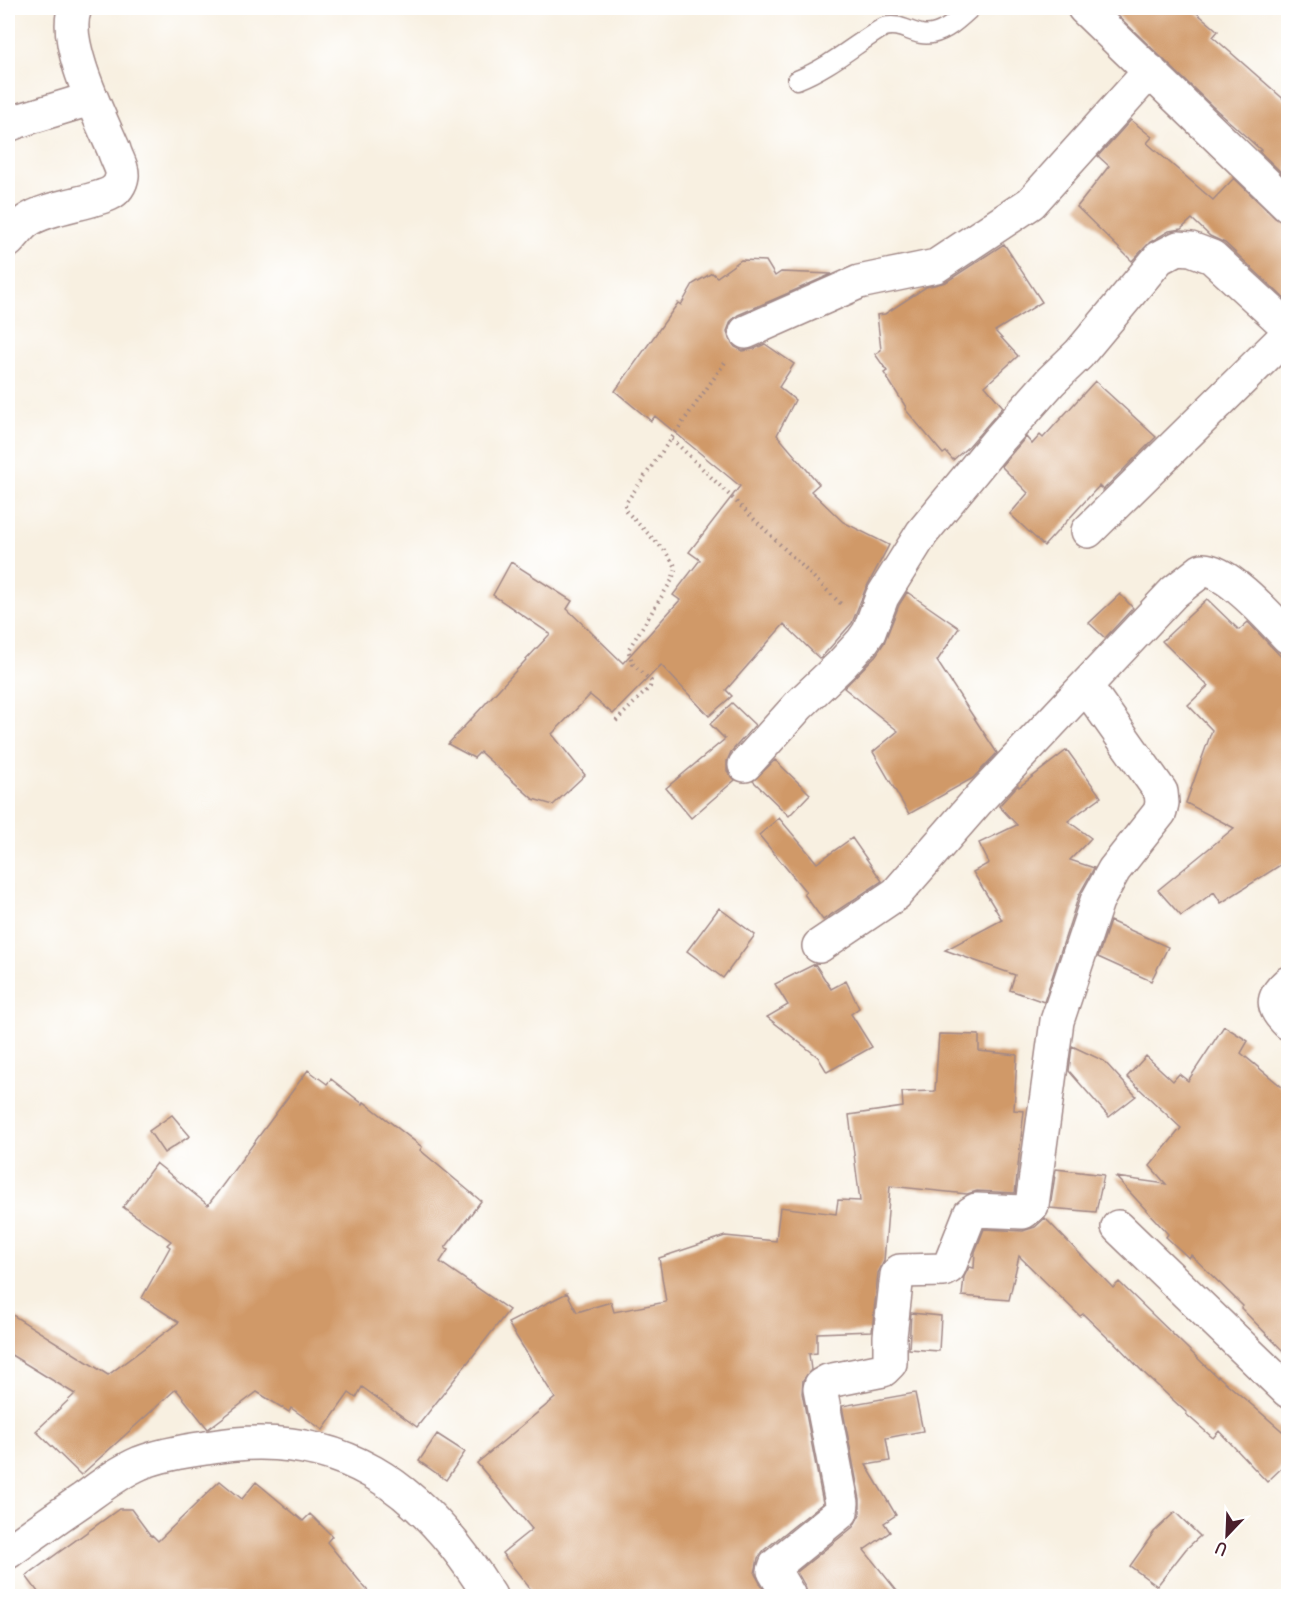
<svg xmlns="http://www.w3.org/2000/svg" width="1296" height="1604" font-family="Delius,sans-serif">
<style>
.building{fill:#d09967}
.lines{fill:none;stroke-linecap:round;stroke-linejoin:round}
.lane-casing{stroke:#a18886;stroke-width:21}
.street-casing{stroke:#a18886;stroke-width:36}
.path{stroke:#a18886;stroke-width:4;stroke-dasharray:1.5 4.5;stroke-linecap:butt}
.lane{stroke:#fff;stroke-width:18}
.street{stroke:#fff;stroke-width:33}
</style>
<rect width="100%" height="100%" fill="#fff"/>
<filter id="ink" filterUnits="userSpaceOnUse"><feTurbulence type="fractalNoise" baseFrequency=".0167" numOctaves="2"/><feDisplacementMap in="SourceGraphic" scale="12" xChannelSelector="R" yChannelSelector="G"/><feConvolveMatrix kernelMatrix="1 2 1 2 8 2 1 2 1" color-interpolation-filters="sRGB"/></filter>
<filter id="wash" filterUnits="userSpaceOnUse"><feTurbulence type="fractalNoise" baseFrequency=".008" numOctaves="4" result="noise"/><feDisplacementMap in="SourceGraphic" scale="24" xChannelSelector="R" yChannelSelector="G"/><feGaussianBlur stdDeviation="1.35" result="paint"/><feColorMatrix in="noise" values="0 0 0 0 0 0 0 0 0 0 0 0 0 0 0 0 0 1.4 0 .05"/><feComposite in="paint" operator="in"/></filter>
<g filter="url(#wash)">
<rect width="100%" height="100%" fill="#f8f0e1"/>
<g id="blocks">
<path class="building" d="M1110,8H1191L1218,31L1213,37L1288,103V179L1259,151L1261,150L1212,106Z
M1131,120L1152,137L1147,143L1213,200L1234,178L1275,218L1283,223H1288V302L1225,243L1210,236L1192,219L1181,229L1169,231L1150,242L1132,261L1077,207L1109,166L1098,156Z
M1004,244L1042,302L995,331L1018,356L985,386L1003,407L969,446L953,460L946,452L943,454L905,409L906,407L884,373L887,371L875,354L881,350L877,315L885,314L926,287L946,282Z
M741,260L766,261L775,276L781,272L832,274L738,315L731,321L727,331L729,339L735,347L743,351L754,349L765,344L794,364L779,387L795,400L777,435L819,484L811,491L843,522L889,545L865,590L852,623L820,659L784,624L726,690L732,696L709,716L661,665L613,714L590,695L552,734L585,775L553,805L533,799L480,752L474,758L448,744L550,634L493,595L511,562L572,601L567,609L623,663L680,600L673,595L700,560L689,552L740,486L655,416L651,421L615,391L678,303L681,305L693,284L712,273L717,277Z
M1095,381L1156,437L1103,490L1099,486L1044,546L1010,514L1028,493L1001,466L1026,437L1032,444L1040,435L1043,438Z
M907,592L959,628L937,661L997,753L973,778L909,814L873,752L898,731L844,688L876,655L884,643L899,605Z
M1120,594L1133,608L1105,638L1089,623Z
M1207,599L1239,630L1248,622L1288,664V860L1221,903L1214,892L1181,916L1158,890L1234,828L1186,803L1212,730L1188,705L1208,686L1162,641Z
M732,703L755,725L731,752L727,761V771L735,780L691,818L666,788L725,739L710,724Z
M1067,750L1101,797L1068,821L1091,838L1070,860L1094,868L1079,895L1044,1002L1010,990L1015,975L945,950L1002,920L973,872L989,863L979,843L1017,825L999,806L1018,785L1019,787Z
M775,760L810,794L789,816L753,781Z
M779,818L817,863L852,838L882,881L823,920L804,894L806,892L759,835Z
M719,908L755,935L723,978L687,951Z
M1110,921L1168,947L1151,981L1098,957Z
M815,964L831,989L846,981L859,1008L851,1014L872,1047L827,1072L818,1057L767,1017L788,1005L775,984Z
M1224,1026L1248,1041L1241,1053L1288,1092V1356L1241,1308L1243,1306L1191,1255L1189,1258L1166,1237L1168,1234L1116,1177L1166,1184L1150,1166L1181,1128L1127,1077L1146,1056L1173,1081L1179,1074L1188,1081Z
M939,1034L979,1035V1051L1017,1055L1014,1110L1024,1111L1015,1193L977,1191L967,1194L890,1186L884,1261L878,1273L872,1331L817,1333V1353L809,1354L811,1370L803,1380L802,1393L823,1503L764,1550L758,1558L755,1574L767,1596H536L502,1553L532,1529L477,1463L555,1398L508,1323L567,1293L577,1312L611,1302L614,1312L666,1302L659,1258L725,1236L776,1241L780,1207L836,1214L838,1200L860,1201L849,1115L903,1107L902,1092L935,1091Z
M1072,1046L1104,1061L1136,1096L1109,1117L1069,1071Z
M308,1070L327,1084L331,1079L363,1104L364,1102L422,1147L420,1150L481,1201L445,1248L448,1250L440,1262L509,1310L417,1427L362,1387L356,1398L349,1393L323,1430L291,1408L289,1412L257,1392L208,1429L176,1389L81,1475L36,1431L75,1394L8,1353V1312L108,1375L179,1322L142,1298L170,1247L167,1245L171,1241L123,1207L156,1163L208,1205Z
M172,1115L190,1136L164,1153L149,1131Z
M1056,1169L1104,1175L1096,1212L1050,1208Z
M1045,1218L1113,1288L1119,1282L1217,1377L1218,1376L1288,1436V1462L1267,1482L1219,1431L1213,1438L1186,1414L1187,1413L1143,1372L1111,1339L1110,1340L1083,1314L1080,1316L1019,1256L1009,1300L962,1296L964,1277L969,1267L974,1268L975,1252L984,1229L1023,1231L1035,1227Z
M911,1313L941,1316L939,1351L909,1349Z
M915,1393L923,1431L886,1438L890,1461L866,1465L896,1515L884,1523L890,1532L864,1550L901,1596H808L805,1586L797,1572L853,1527L860,1514V1499L842,1406Z
M437,1434L465,1452L446,1480L419,1461Z
M220,1481L242,1499L256,1482L303,1521L310,1514L332,1536L327,1542L372,1596H41L26,1576L119,1509H131L151,1536L152,1535L158,1541Z
M1175,1512L1200,1536L1186,1549L1157,1586L1130,1566L1154,1532Z"/>
</g>
</g>
<g filter="url(#ink)">
<use href="#blocks" fill-opacity="0" stroke="#a18886" stroke-width="1.5"/>
<g class="lines">
<defs>
<path id="lane" d="M797,80C830,67 854,45 884,27C898,23 907,31 921,34C940,38 958,20 971,8"/>
<path id="street" d="M1084,8L1288,205
M8,125L24,119L90,99
M8,241C14,235 20,226 27,221C47,207 86,204 109,194C116,191 121,184 122,176C123,168 116,158 114,150C100,117 61,41 75,8
M746,332L859,282L936,266L1031,203L1150,71
M1088,531L1288,334
M745,765L799,705L841,665L862,642L869,632L882,597L922,533L996,443L1051,381L1079,354L1159,258L1178,248L1191,249L1212,257L1288,327
M819,946L896,894L980,798L1174,592L1202,570C1225,567 1272,620 1288,637
M1288,983C1271,998 1271,1006 1288,1023
M1118,1227L1288,1391
M8,1552C32,1535 57,1517 82,1500C100,1487 119,1472 140,1463C160,1455 184,1451 206,1448C339,1424 423,1487 490,1596
M789,1596L774,1571L776,1565L841,1512L842,1503L820,1389L821,1385L828,1381L883,1370L890,1363V1336L897,1275L900,1271L944,1270L949,1267L970,1214L976,1210L1023,1212L1032,1205L1057,1021L1097,901L1114,870L1160,812L1162,803L1161,792L1086,686"/>
</defs>
<use href="#lane" class="lane-casing"/>
<use href="#street" class="street-casing"/>
<path class="path" d="M672,439L843,606
M616,721L650,687L651,681L633,664L628,650L672,580L676,567L664,550L626,511L625,504L726,361"/>
<use href="#lane" class="lane"/>
<use href="#street" class="street"/>
</g>
</g>
<rect width="1296" height="1604" fill="none" stroke="#fff" stroke-width="30"/>
<g transform="translate(1227 1535) rotate(203)" stroke="#ffffff" stroke-width="4.5" paint-order="stroke">
<path d="M0-4.5L10 22L0 15L-10 22Z" fill="#4a1f2b"/>
<text y="-9" font-size="16" font-weight="bold" text-anchor="middle" fill="#4a1f2b">U</text>
</g>
</svg>
